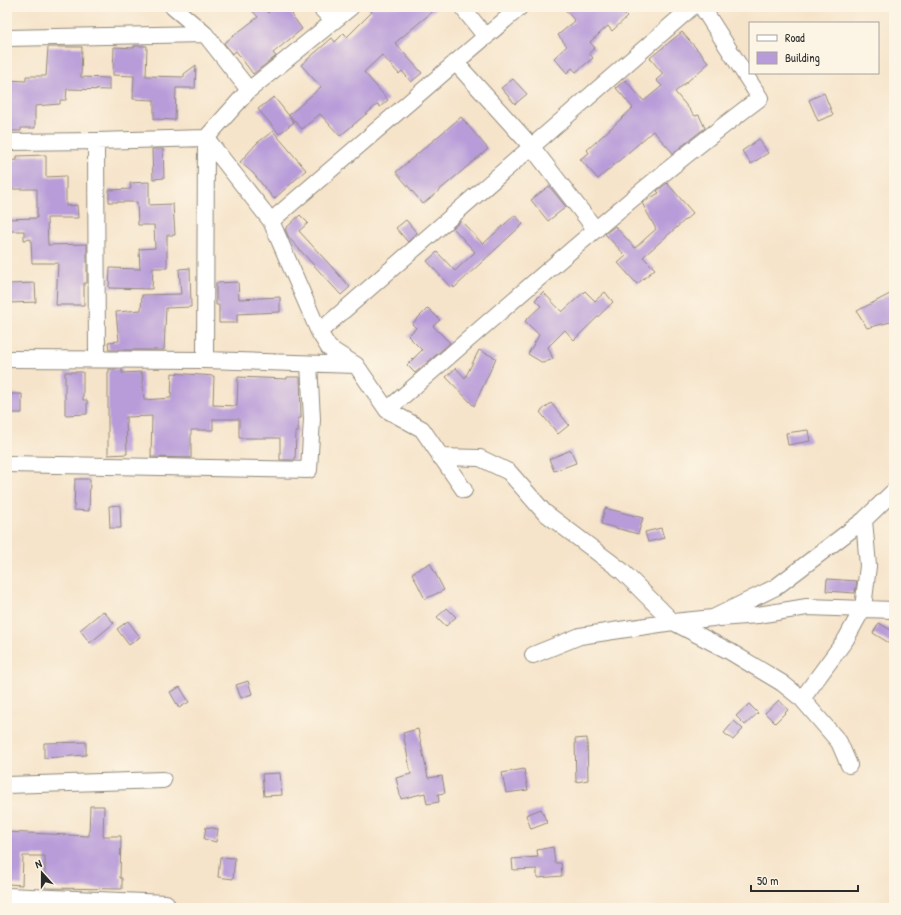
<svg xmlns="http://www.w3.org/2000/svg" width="901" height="915" font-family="'Patrick Hand',sans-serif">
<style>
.building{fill:#b89cd9}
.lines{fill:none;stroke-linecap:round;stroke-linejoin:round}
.minor-casing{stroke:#90887a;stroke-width:18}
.minor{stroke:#fff;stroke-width:16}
</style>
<rect width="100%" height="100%" fill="#fcf5e5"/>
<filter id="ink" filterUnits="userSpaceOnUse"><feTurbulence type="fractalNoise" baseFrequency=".025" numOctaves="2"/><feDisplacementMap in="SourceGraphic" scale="8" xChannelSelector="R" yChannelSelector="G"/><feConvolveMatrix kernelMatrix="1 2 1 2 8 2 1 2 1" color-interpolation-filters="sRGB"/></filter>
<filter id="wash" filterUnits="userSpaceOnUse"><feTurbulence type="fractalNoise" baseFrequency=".012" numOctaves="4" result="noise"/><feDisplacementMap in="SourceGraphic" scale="16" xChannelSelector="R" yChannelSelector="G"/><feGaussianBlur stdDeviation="0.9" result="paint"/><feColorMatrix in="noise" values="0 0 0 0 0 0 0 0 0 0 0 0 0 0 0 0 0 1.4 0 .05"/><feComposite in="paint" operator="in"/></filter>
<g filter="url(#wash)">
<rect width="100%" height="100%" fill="#f6e4ca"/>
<g id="blocks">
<path class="building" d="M249,7H263L268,13L274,7H299L292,15L302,29L273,53L276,56L253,74L236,51L233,54L224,43L258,17Z
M367,7H438L395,43L422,73L411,82L402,71L399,74L382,55L364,72L388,100L380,107L378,104L340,136L320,114L302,129L289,115L321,87L301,65L332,38L335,42L344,33L347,37L372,12Z
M563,7H617L627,17L612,31L608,26L590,42L595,48L589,53L593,58L576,72L572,68L567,73L554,58L567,46L558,35L575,21Z
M682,32L709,63L675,92L695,116L699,115L705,128L673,153L653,131L598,179L580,159L589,153L587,150L633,108L616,88L625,80L644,101L662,86L656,80L663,74L650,58Z
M134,46H147L146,76L184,77V74L196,65L195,88H176L175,120L154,119V100L133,99L134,76L113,75L114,47L134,48Z
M48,47H82L81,77L109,78V90L67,89L66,100H60V104L35,106V128H21V131H7V80L26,81V76H46Z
M513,79L527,94L515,104L501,88Z
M824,93L833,115L818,121L809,100Z
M274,97L294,122L279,134L258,109Z
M461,117L488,149L423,204L396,172Z
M273,131L306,170L274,199L253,173L240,162L257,143Z
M759,139L768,153L751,164L742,151Z
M152,149H163L164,178L153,179Z
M46,155V177L66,176V206L77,205L78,218H47L48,245L87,244V283H84V305H56L58,263H32L31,239L24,240V231H7V219L37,218V189H7V161L17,160V156Z
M149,182V205L173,204L175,235H167V268H153L152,289L109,288L110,268L140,269L139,249L155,248L154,225H138L137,202H109V190L131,189L130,183Z
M667,183L693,213L643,257L655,269L637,284L618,263L626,256L605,234L615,226L635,248L656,229L642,203L659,193L657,191Z
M549,186L566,207L548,221L531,200Z
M300,215L308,223L299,231L350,287L341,295L289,238L285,229Z
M515,215L523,224L454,288L453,286L451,288L427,261L437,252L455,271L475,252L453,228L461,221L483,244Z
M406,220L417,233L408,242L396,228Z
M190,268L191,307L166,308L164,350H109L108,342L119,341L116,312L141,310L142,295L181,294L179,269Z
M238,282L239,299L280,297V312L237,314V323H219V305H216V283Z
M35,283L36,302L9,303V284Z
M585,291L595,301L605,292L613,302L574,340L565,330L548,347L553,359L543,363L528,354L539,335L525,321L541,306L535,300L543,292L562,312Z
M890,294L894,301V321L867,328L857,311Z
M428,308L440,320L433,326L450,343L415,373L407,365L422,350L408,336L416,328L412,324Z
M479,350L496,358L474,406L446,377L456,368L465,378Z
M109,369H122V373L142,372L144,400L171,398L172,373L214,376L213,405L237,406L238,377L287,379V377H300L301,418H298V432H296L295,460H280V438H239V419H213V430H191V458L151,457L152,416L126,417L127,454L108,455V372H109Z
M65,372H83V400H87V414L65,415Z
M7,394H22V413H7Z
M551,403L569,425L558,434L540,412Z
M808,430L810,441L788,445L786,433Z
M571,450L576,463L554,471L549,459Z
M75,479H90L89,511L74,510Z
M120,505L121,528H110L109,506Z
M605,508L643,518L638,534L601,524Z
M661,528L664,538L648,542L645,532Z
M430,563L444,590L425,599L412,573Z
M827,579L857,581L855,593L826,591Z
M447,608L456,617L446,626L437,617Z
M103,611L114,623L90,643L80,630Z
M128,621L140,637L129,645L117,629Z
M879,623L894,632V646L873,633Z
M248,681L252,694L241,698L236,685Z
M180,687L189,702L179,708L170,692Z
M779,700L788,710L775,723L765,713Z
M749,704L758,713L745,725L736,716Z
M734,721L743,729L733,740L724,733Z
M418,729L428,778L442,776L445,793L438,794L439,802L427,804L425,793L401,799L396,778L411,774L403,733Z
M587,738L588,780L576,782L575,739Z
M86,742V755L44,758V743Z
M524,769L528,790L506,793L502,773Z
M280,773L282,795L264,796L262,774Z
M90,806H104L103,836H121L120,878H122V889L45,888V856H23L22,885L7,884V832L89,836Z
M541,809L547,823L531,829L526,815Z
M206,827L218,829L216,842L204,839Z
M553,847L555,863H561L562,876L537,878V869L513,870L512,859L538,857L537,850Z
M220,857L235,858L233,879L218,877Z"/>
</g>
</g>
<g filter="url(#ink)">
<use href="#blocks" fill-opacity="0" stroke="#90887a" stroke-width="1"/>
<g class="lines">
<defs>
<path id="minor" d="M173,7L205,34L249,90L351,7
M320,7L333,21
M462,7L486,37
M7,38L205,34
M456,63L531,146L596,230
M206,138L271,221L520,7
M96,141L97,359
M7,142L96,141L206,138L249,90
M271,221L319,332L329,348L356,365L387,410L422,429L464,490
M319,332L692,7
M7,359L205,360L356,365
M205,360L206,138
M387,410C510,304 630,195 760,98L702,7
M440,457L480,458L509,472L544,512L622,571L673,622L729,651L782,683L802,699L839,742L849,765
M7,464L309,470L312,419L309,364
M720,618L758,615L807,607L894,610
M533,655L580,636L673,622L713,618L776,587L864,520L894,491
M802,699L846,639L863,608L868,566L864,520
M7,785L163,780
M7,896L166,903"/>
</defs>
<use href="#minor" class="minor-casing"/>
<use href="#minor" class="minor"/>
</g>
</g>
<rect width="901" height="915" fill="none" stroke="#fcf5e5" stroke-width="24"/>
<rect x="749" y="22" width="130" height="52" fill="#fcf5e5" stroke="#a8a49b"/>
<rect x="757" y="35" width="20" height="6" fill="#ffffff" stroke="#a8a49b"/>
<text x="785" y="42" font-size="12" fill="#2b2b2b">Road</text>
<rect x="757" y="52" width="20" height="12" fill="#b89cd9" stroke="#a8a49b"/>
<text x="785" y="62" font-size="12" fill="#2b2b2b">Building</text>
<g transform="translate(42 873) rotate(339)" stroke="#fcf5e5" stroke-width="3" paint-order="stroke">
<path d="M0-3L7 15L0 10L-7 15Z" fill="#2b2b2b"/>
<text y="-6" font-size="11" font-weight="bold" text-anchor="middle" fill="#2b2b2b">N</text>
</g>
<path d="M751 885v6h107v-6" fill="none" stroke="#2b2b2b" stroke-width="2"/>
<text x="757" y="885" font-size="12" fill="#2b2b2b" stroke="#fcf5e5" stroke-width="3" paint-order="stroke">50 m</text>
</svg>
